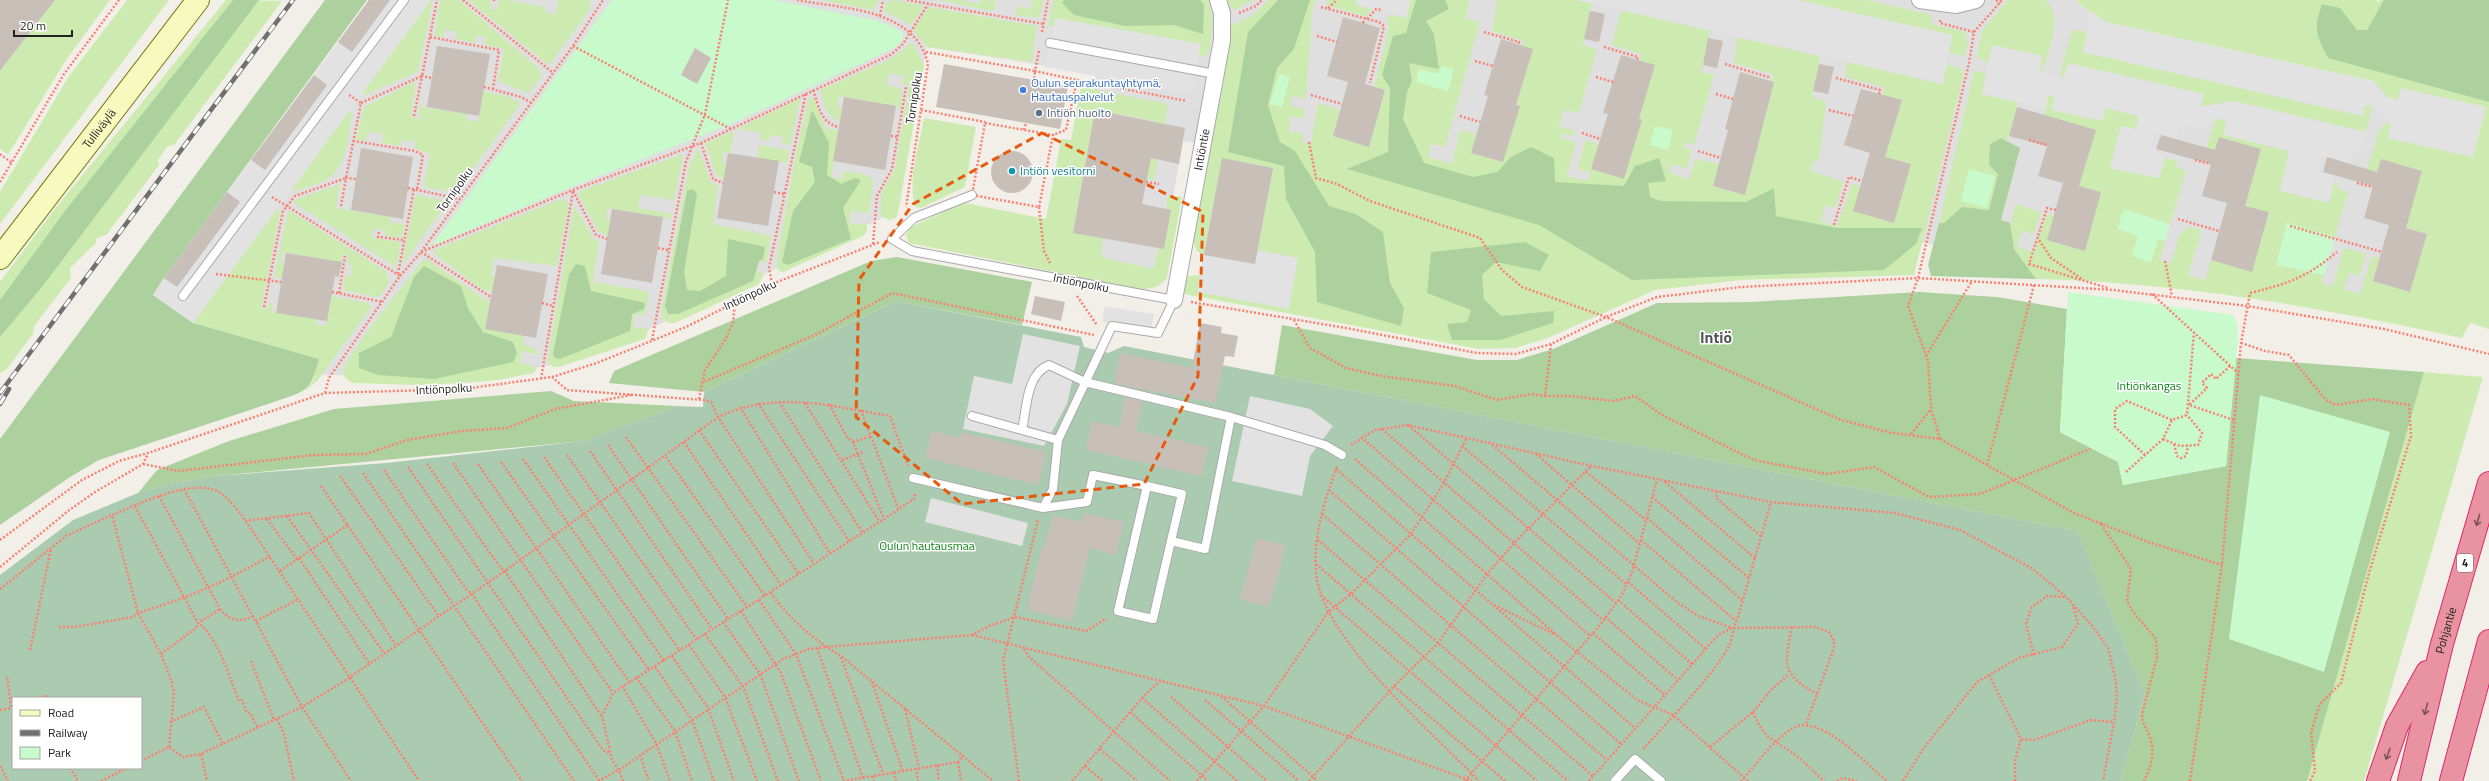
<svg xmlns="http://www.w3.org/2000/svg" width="2489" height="781" font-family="'Titillium Web',sans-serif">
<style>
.residential{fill:#e0dfdf}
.grass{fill:#cdebb0}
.forest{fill:#add19e}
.cemetery{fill:#aacbaf;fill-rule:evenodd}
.park{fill:#c8facc}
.parking{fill:#e2e2e2}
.building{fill:#c7bfb8}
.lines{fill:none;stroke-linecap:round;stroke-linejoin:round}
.service-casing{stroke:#a9a9a9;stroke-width:10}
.minor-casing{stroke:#a9a9a9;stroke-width:18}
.secondary-casing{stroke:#707d05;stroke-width:24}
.motorway-casing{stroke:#dc2a67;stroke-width:24}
.path{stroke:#fa8072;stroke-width:2.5;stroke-dasharray:2 2;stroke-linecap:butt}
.service{stroke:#fff;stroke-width:8}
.minor{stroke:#fff;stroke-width:16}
.secondary{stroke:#f7fabf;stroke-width:22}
.motorway{stroke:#e892a2;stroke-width:22}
.rail-casing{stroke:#707070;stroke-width:4.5}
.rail{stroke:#fff;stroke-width:3;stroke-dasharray:9;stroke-linecap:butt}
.oneway{stroke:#7b545c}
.marked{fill:none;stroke:#e8590c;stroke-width:3;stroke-dasharray:8 5;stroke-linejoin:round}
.shop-dot{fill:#3f7fe0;stroke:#fff;stroke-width:1.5}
.service-dot{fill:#5c6f8a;stroke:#fff;stroke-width:1.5}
.culture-dot{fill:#0f9aa8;stroke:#fff;stroke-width:1.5}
.labels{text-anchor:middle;stroke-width:3;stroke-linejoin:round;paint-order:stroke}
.shield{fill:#fff;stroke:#646464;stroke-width:1}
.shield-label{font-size:11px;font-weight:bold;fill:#222}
.shop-label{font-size:12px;fill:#366cbe;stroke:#fff;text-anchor:start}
.street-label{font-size:12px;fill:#222;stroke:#fff}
.service-label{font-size:12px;fill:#4e5e75;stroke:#fff;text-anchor:start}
.culture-label{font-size:12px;fill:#0d838f;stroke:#fff;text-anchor:start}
.park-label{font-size:12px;fill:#0c8416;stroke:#fff}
.district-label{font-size:16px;font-weight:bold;fill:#555;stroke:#fff}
</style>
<rect width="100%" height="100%" fill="#f2efe9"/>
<path class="residential" d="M431,0H2074L2106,22L2486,107L2434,314L1183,141L1159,277L1060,261L1096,76L1029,63L927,47L896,211L627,340L547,366L499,374L453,378L259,373L193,323Z"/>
<path class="grass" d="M55,0H110L66,60L8,155L0,149V71Z
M127,0H169L0,224V192L69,76Z
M226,0L282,1L174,145L168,146L158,160L159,165L107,234L96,239V243L70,268L71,278L34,326L33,334L6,370L0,373V282L58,205Z
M431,0H433L418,72L364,95L362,93Z
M440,0H459L540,70L541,77L529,93L498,81L504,49L484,45L486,37L476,35L475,43L456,39L457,32L445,29L443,37L435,36Z
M468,0H491L490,9L497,10L499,0H505L545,7L544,12L556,14L558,0H590L589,11L549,65Z
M822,0H878L873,10Z
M895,0L924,6L911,25L884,11L886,3Z
M940,0H960L979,4L980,0L996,1L995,10L992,11Z
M1033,0H1044L1039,18L1016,15L1017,6L1031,9Z
M1053,0H1208C1215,18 1212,37 1208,55L1198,58L1201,44L1055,18L1053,27L1048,26Z
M1227,0H1252L1236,10L1229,5Z
M1269,0H1316L1312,11L1306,99L1293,96L1290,105L1305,110L1304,118L1291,117L1289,132L1303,133V143L1311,144L1318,103L1340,110L1333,136L1369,147L1385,90L1374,87L1389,30L1387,18L1392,15L1406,18L1411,0H1469L1466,18L1480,22L1445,147L1431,144L1428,157L1452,164L1460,130L1476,134L1471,153L1503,162L1520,106L1516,105L1533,49L1522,46L1524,41L1492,31L1497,0H1576L1592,3L1583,45L1597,49L1579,113L1564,109L1559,126L1575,131L1573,136L1562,133L1561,138L1576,143L1567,176L1588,181L1590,172L1578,169L1585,140L1599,144L1591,169L1624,179L1642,120L1639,119L1655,65L1640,61L1642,54L1612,45L1624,0L1625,11L1696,27L1713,17L1701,72L1714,75L1694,145L1684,142L1683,147L1692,150L1687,169L1672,164L1669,172L1689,180L1696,159L1719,164L1713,186L1745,195L1774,82L1772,81L1773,74L1734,63L1739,24L1741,38L1820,56L1812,98L1826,101L1820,154L1818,161L1814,160L1811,171L1844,182L1835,208L1826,205L1820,221L1837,227L1852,184L1860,187L1910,164L1885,157L1902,100L1883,95L1884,87L1845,77L1849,49L1854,63L1942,84L1946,65L1960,68L1964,72L1914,275L1741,280L1655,290L1548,338L1515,348L1479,349L1184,294L1187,276L1200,275L1197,292L1204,255L1197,251L1193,241L1228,30L1230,26L1252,16Z
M1328,0H1357L1356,5L1371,9L1366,16L1326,5Z
M1797,0H1867L1932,15L1931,24L1965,32L1968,41L1965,56L1949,53L1952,35Z
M2008,0H2046C2062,14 2050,55 2041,71L2039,72L2042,56L1993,45L1989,63L1977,57L1982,31Z
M2074,0H2376L2380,3L2379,0H2489V329L2470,323L2462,338C2322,308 2179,282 2036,279C2014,250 2004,241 2016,204L2041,212L2034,234L2022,231L2017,247L2033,252L2047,214L2054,216L2047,240L2084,251L2101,192L2079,186L2095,130L2055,118L2040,131L2049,95L2055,96L2052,110L2102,120L2106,108L2139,116L2136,129L2121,126L2110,168L2159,178L2165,158L2177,161L2176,167L2186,171L2170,224L2124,209L2158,239L2165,241L2160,261L2171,264L2180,234L2190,227L2202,230L2188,275L2205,280L2211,260L2252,271L2269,213L2245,206L2261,150L2219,137L2214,156L2205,153L2216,118L2227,120L2224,135L2300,154L2329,203L2334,182L2338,183L2337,189L2348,192L2335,237L2287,224L2276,265L2324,275L2322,283L2333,286L2344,248L2366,254L2359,276L2349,273L2344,289L2360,294L2372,256L2380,258L2373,281L2410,292L2427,234L2405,227L2422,171L2381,160L2377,172L2367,169L2379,131L2385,124L2391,123L2388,138L2473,157L2401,88L2398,100L2387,97L2373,81L2106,22Z
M929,7L1037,26L1032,62L927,47L913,30Z
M2078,30L2088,32L2083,52L2362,116L2365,105L2372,106L2366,132L2233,101L2201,107L2203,94L2068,63L2065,78L2060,74L2072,31Z
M912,42L924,65L898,213L896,218L889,220L881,216V194L895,169L909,86L901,83L904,76L891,73L886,84L902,89L901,107L839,96L837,107L842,108L840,121C825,117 824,103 820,90L891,59Z
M1974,71L1987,73L1982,94L2018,102L2007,143L2001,138L1989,165L1998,174L1989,210L1962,207L1944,223H1939Z
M416,81L411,117L432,120L418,116L420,103H423L422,107L467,114V120L478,122L483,91L505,96L521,103L456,192L424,187L430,154L415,148L416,142L402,140L401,146L382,143L383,134L368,132L366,141L356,139L364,107Z
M1081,87L1168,104L1154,180L1147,179L1157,121L1095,110L1073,232L1103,238L1101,257L1154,269L1158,249H1164L1171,210L1166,209L1168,195L1182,197L1167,278C1160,287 1152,289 1140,289L909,243L906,236L909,228L960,204L966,203L1046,219L1061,139L1071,140Z
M813,97L826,128L838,131L832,177L842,179L843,171L868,175L873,180L869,213L851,211L849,223L867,225V231L863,236L783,272L779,271L776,266L796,154L809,98Z
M799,99L800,100L790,145L782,144L783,137L771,135L769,141L760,140L761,133L737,129Z
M349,110L352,112C349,131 348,163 331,176C321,184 307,187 296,191L292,190Z
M924,118L976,127L965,187L921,208L916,207C906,188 920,140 924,118Z
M734,131L730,153L724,152L722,163L726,164L724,179L718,178L705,143Z
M759,145L789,150L787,163L757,158Z
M698,148L711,183L718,186L713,224L771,236L766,263L759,261L757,271L764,273L759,284L675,323H669L663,319L661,312L690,163Z
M680,155L683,156L674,200L641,195L638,208L672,214L669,220L667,218L608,208L606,219L610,220L608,236L598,231L578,194L581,191Z
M340,184L336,208L391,217L390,222L405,224L402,238L385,236V230L373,229L372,238L401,242L396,267L294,203L295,200Z
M419,195L448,202L402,265L415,197Z
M561,199H564L569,204L557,266L494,258L491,275L495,276L492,291L483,290L433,253L437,249Z
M574,206L594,239L599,242L593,282L646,291L649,295L645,315L635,314L633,327L649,329L645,339L559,367H553L549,363L548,359Z
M277,208L280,212L261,309L267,310L268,303L273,304L272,312L317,319L316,325L326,326L331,296L368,303L371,307L317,381L305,391L313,381L319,359L193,323Z
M288,211L292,212L385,271L389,282L380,296L376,297L344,290L345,276L350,277L352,265L347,264L348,255L343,254L342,262L283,252L281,263L285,264L282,278L274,277Z
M424,259L428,260L490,303L485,329L525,332L523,345L535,348L538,355L523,351L519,362L537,368L534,373L498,380L463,383L418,385L353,383C346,379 342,376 343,368L366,333Z
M2424,372L2483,377L2364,781H2307Z"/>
<path class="forest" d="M233,0H259L42,287L0,337V300L65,211Z
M325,0H367L164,278L153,295L193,323L319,359C310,392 308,390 277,401L99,460L70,477L0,525V439Z
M1064,0H1200L1204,5L1203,34L1174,25L1125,26L1074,15L1062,3Z
M1278,0H1310L1294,49L1277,68L1268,105L1280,142L1295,151L1329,206L1356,214L1383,232L1390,283L1404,308L1401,326L1317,302L1315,252L1286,199L1284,166L1228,152L1248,32Z
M1416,0H1445L1449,9L1426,21L1434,34L1439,69L1409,63L1412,81L1407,92L1403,119L1424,163L1473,177L1497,172L1511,157L1531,147L1554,158L1555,182L1624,186L1635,166L1659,158L1666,181L1648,183L1650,197L1661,201L1746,202L1774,188L1776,216L1837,228H1922L1916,244L1884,270L1632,280L1539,225L1347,169L1388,152L1390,88L1382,75L1393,36L1406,33Z
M2384,0H2489V102L2328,58C2316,34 2313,30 2322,4L2340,8L2357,30H2367Z
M812,110L829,143L827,175L841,184L855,178L861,180L843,208L851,239L788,265L782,262L793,211L815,182L812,167L799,162Z
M2001,138L2020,148L2001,220L2010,223L2014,249L2036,279L1931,276L1928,265L1939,223H1944L1962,207L1989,210L1998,174L1989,165L1990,144Z
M693,189L697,194L684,272L687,290L700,291L726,276L728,239L765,247L763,259L759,261L753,281L678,314H668L665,306L687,191Z
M1525,242L1549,255L1540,271L1496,262L1482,275L1484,299L1501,316L1554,311L1553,323L1500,340H1452L1447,324L1467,322L1471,310L1427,293L1431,252Z
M897,257L1032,282L1022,325L896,301L704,392L609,383L614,371L871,261Z
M576,264L585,266L591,291L645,303L644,309L632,314L630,331L560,359L555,358L553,354L569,274Z
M424,266L461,286L468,308L483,332L513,342L517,353L513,362L434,379L378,375L359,368V353L391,337L414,277Z
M1919,292L1997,297L2067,309L2060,432L2118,462L2123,485L2226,466L2236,358L2424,372L2307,781H2121L2145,694L2078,531L1274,375L1282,325L1477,360H1517L1553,349L1657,303L1751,302Z
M551,391L574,401L677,406L583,441L216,476L169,484L138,493L157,470L229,441L334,409Z"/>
<path class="cemetery" d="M896,301L1081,337L1084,347L1108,353L1124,346L2078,531L2145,694L2121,781H0V575L73,520L138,493L169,484L216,476L386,463L583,441L677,406L703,407L704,392ZM13,698H141V768H13Z"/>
<path class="park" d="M612,0H773L879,21L903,32L902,40L896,47L731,124L571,187L435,245L433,244Z
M1442,66L1454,69L1448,91L1416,82L1419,69L1439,74Z
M1279,74L1290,77L1282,107L1270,104Z
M1655,126L1673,130L1668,150L1650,145Z
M1969,169L1995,176L1987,208L1961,201Z
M2124,209L2170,224L2165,241L2158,239L2151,263L2132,256L2138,236L2117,229Z
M2287,223L2335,237L2324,275L2276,265Z
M2068,292L2233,315L2237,323L2238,341L2226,466L2123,485L2118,462L2060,432Z
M2260,395L2390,432L2324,672L2229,639Z"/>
<path class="parking" d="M369,0H431L193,323L153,295L164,278Z
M1357,0H1411L1406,18L1356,5Z
M1576,0H1797L1952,35L1943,84Z
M2090,12L2106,22L2373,81L2387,97L2398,100L2401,88L2486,107L2473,157L2388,138L2391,123L2372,106L2365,105L2363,116L2083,52Z
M1055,18L1201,44L1192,94L1046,67Z
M1992,45L2042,56L2039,72L2064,78L2068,63L2204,94L2201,107L2233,101L2366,132L2359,152L2352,150L2349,163L2321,156L2317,171L2335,176L2329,203L2280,191L2289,151L2224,135L2226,121L2216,118L2205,127L2179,125L2176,139L2155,133L2151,147L2156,149L2155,155L2165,158L2159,178L2110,168L2121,126L2136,129L2138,116L2106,108L2102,121L2052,110L2055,96L2049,95L2045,108L1982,94Z
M1222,158L1273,168L1258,250L1298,258L1289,309L1197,292Z
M1105,306L1154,314L1151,330L1102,322Z
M1023,334L1080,346L1067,404L1044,446L963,429L974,376L1012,384Z
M1250,396L1310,409L1333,426L1310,456L1302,496L1232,481Z
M931,498L1028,523L1022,546L925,522Z"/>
<path class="building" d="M0,0H55L0,71Z
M369,0H390L352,52L338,42Z
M1590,11L1605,14L1599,42L1584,39Z
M1343,17L1380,28L1365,84L1385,90L1369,147L1333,136L1348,82L1327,76Z
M1708,38L1723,41L1717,68L1703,65Z
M1501,39L1533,49L1516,105L1520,106L1503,162L1471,153L1488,96L1484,95Z
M437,46L490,54L479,116L427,107Z
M695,48L711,58L697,84L681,75Z
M1621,55L1655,65L1639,119L1642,120L1624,179L1591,169L1608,114L1603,113Z
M944,64L1068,86L1060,129L936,107Z
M1819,64L1834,67L1828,94L1813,91Z
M1740,72L1774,82L1745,195L1713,186L1728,130L1725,129Z
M314,75L327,85L265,170L251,160Z
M1861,89L1902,100L1885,157L1911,164L1894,223L1853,211L1870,153L1844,145Z
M844,97L896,106L885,170L833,161Z
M2017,107L2096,130L2079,186L2101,192L2085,251L2047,240L2063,183L2038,176L2047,146L2009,136Z
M1095,110L1185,128L1179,164L1151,158L1142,204L1171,210L1164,249L1073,233Z
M2161,135L2215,150L2219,137L2261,149L2245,206L2269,212L2252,272L2211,260L2227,203L2202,196L2211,164L2156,149Z
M361,148L413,157L403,219L351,210Z
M991 172a21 21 0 1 1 42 0a21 21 0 1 1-42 0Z
M728,153L779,161L768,226L717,218Z
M2327,157L2377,172L2381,159L2422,171L2406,228L2427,234L2410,292L2373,281L2389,225L2364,218L2373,186L2323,172Z
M1222,158L1273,168L1255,264L1204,255Z
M227,192L240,202L177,287L164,278Z
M612,209L663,217L652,283L601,274Z
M286,253L342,262L339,277L335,276L327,321L276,313Z
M497,265L548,274L536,338L485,329Z
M1035,296L1065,302L1061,321L1031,314Z
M1200,323L1222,327L1221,333L1238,336L1234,357L1225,356L1215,403L1144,389V390L1115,383L1120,353L1192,368Z
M1125,397L1142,401L1136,431L1208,447L1202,476L1086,450L1092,421L1119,427Z
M932,431L960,438L961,432L1046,452L1038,485L925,458Z
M1084,513L1124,522L1116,555L1090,548L1072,621L1027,610L1042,546L1045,547L1053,515L1082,522Z
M1257,538L1286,546L1269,607L1240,599Z"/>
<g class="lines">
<defs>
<path id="service" d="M1050,43L1215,74
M183,296L404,0
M972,416L1058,440
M1022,430C1027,408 1026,374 1049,365L1085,382L1231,417L1325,445L1342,455
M913,478L1043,508L1053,489L1058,440L1112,326L1158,333L1174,300L912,251L892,239L914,218L972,195
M1147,486L1182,494L1171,541
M1043,508L1087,502L1093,475L1147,486L1118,611L1153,619L1171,541L1205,549L1231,417
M1615,781L1635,759L1661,781"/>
<g id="minor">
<path d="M1920,0L1956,5L1976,0"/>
<path id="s1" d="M1174,300L1222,40V13L1218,0"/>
</g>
<g id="secondary">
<path id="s2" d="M0,258L198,0"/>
</g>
<g id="motorway">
<path d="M2378,781L2397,726L2427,672"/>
<path id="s3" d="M2409,781L2442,644L2489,483"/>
<path d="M2451,781L2489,641"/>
</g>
</defs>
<use href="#service" class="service-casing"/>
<use href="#minor" class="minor-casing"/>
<use href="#secondary" class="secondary-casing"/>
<use href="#motorway" class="motorway-casing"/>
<path class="path" d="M463,0L552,72
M797,0C843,9 915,8 928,64L906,207
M907,0L1044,24
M1996,0L2000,3
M494,1V0
M1321,7L1379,22L1384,26L1370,83
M1328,8L1337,0
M1239,13L1256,6L1262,0
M880,16L883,0
M1367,19L1376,9L1382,10
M1940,20V23L1974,32
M1363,23L1365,18
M1042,32L1048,0
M1484,32L1519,42L1518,44
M1317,36L1337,42
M430,37L499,50L493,89
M573,46L731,129
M1604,47L1638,57L1637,60
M1039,51L1035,71L1077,80L1066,130L1053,135
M926,52L1035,71L1034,80
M1475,61L1493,66
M1725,64L1768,77V80
M1596,77L1613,82
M1836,78L1880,90L1879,94
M1077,80L1187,101
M484,87L521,97L530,102
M813,90C819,106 820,122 838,127
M1716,94L1733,99
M1311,95L1342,104
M361,103L422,76L437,0
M921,110L985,122
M1829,110L1853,116
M414,116L422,76L432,78
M1460,116L1480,122
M985,123L1053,135L1039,207L972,195Z
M1024,130L1026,123
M1582,133L1600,139
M891,136L898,137
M2029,140L2047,145
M353,141L415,151L423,155L417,190
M1309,142L1316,178L1337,184L1370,201L1480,238L1502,270L1522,287L1606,317L1841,420L1892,433L1940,439L2074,513L2148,542L2222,565
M701,143L713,179L723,183
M1698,151L1721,158
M0,154L12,163
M2195,160L2211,164
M0,182L64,74L119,0
M1146,182L1159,184
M2357,183L2373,187
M408,188L460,199
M573,191L596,235L607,239
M774,192L784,194
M272,197L400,276
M341,206L346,178L356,179
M1039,207L1044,251L1050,263
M2056,210L2047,208L2029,264L2108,288
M2178,219L2219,231
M1834,225L1849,177L1862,181
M2290,226L2382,252
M379,232L378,237L404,240
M2037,237L2051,258L2082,279
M873,244L877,196L892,169L906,87
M658,248L668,250
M421,252L573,190L701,143L892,54L903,44L928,4
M421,252L491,297
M2165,261L2172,296
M216,274L281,282
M398,274L414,189
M772,284L769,268L806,93
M332,292L383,302
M339,293L345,256
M2152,294L2238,373
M1077,296L1097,325
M1191,302L1346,328L1477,353L1516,354L1551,344L1606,317L1657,297L1741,287L1918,278L2113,290L2247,306L2384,329L2489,354
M542,303L553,306
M264,307L283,211L295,196L346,178L361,103L349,95
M1294,320L1310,348L1346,368L1381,376L1455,386L1497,400L1532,394L1545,396
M652,340L686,162L705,114L728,0
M2241,343L2265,351L2289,355L2326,400L2336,405L2372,399L2409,405L2411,436L2369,573L2341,683L2320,704L2311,732L2315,771L2310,781
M1551,344L1545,396H1569L1614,401L1635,396L1662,415L1754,460L1827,474L1874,467L1929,497L1980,494L2090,449
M1926,356L1972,281
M2230,366L2216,379L2211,374L2202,383L2207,388L2189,405L2234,420
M552,377L567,390L704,400L711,402L718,417C776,390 831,406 890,416L908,466
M541,379L573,191
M701,383L817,334L892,293L1094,335
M325,393L329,378L400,276L421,252L573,46L603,0
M699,399L705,370L725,340L733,323L735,302
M779,402L862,532
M758,403L849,541
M805,403L879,521
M829,404L847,437L853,442L884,519
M740,407L829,552
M861,410L898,508
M1408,425L1616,603
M1382,429L1603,620
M699,430L798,573
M1911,434L1931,409
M626,437L747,607
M1361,437L1590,636
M1940,439L1931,409L1928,361L1908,306L1918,278L1969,63L1974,32L2002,0
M2163,439L2180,446L2198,445L2202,433L2187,415
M684,442L781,585
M853,442L871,436
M1489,442L1679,604L1699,616L1732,628
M2174,444L2177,456L2181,458L2186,456L2188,446
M608,445L728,619
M1351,445L1375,430L1408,425L1592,466L1771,502L1895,513L1960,530L2033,569L2066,597L2092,626L2108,648L2115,677L2117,696L2114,722L2103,781
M1462,446L1627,585
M590,451L712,629
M1536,454L1640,544
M567,455L697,640
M2145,455L2115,427V409L2127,401L2172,420
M544,457L680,651
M666,457L765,596
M523,459L664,661
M1355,459L1560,638L1637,700L1673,715L1748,781
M842,460L863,452
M501,462L649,670
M453,463L613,693
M143,464L179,471L313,455L366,454L407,440L462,431L507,428L555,409L631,395
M427,464L500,567L505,571L601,715
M478,464L629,682
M1987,465L2034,285
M408,467L603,750L609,753
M1337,467C1324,501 1313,537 1316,574C1323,640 1433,733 1479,781
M1336,469L1635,728
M384,470L466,589L471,593L599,780
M1586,472L1646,520
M2126,472L2163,439L2172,420L2187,415L2194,332
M363,473L574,781
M340,476L438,615
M1665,482L1755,558
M321,486L522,781
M184,489L302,707L351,781
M1329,490L1621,744
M1717,491L1716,498L1761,536
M159,496L220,609C230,621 239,623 253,616
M1652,497L1749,578
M135,506L198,623L220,609
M1322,514L1607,760
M287,516L384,653
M1647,518L1742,600
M267,519L297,559
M245,521L309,513L395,644
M2101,524L2131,569L2127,601L2133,612L2156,639L2157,657L2142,714C2142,725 2147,728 2150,738C2156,752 2150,768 2144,781
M0,540L82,480L119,461L148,453L325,393L463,389L552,377L597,363L686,327L772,284L880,242
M1318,540L1593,776
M1641,540L1736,621
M299,558L369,663
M1316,564L1568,781
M0,567L68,511L95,492L143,464L148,454
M280,571L349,524
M1628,582L1706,649
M0,589L66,536L112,515
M771,593C788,618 815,641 841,656L993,781
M1321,595L1537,781
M759,600L796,654L844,781
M1618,600L1692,664
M1494,605L1554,634
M741,611L781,673L821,781
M1605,617L1678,680
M256,621L299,599
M723,622L760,674L799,781
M59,627H75L133,617L138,613C187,598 225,582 270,556
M1792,627C1784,665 1781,674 1817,694
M1593,633L1665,695
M705,634L743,686L778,781
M972,635L1264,706L1472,781
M689,645L725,697L757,781
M817,648L863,778
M1024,649L1028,656L1170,781
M30,650L51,549
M161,654L196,628L198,623C218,637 230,679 239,701L242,700L247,713H250L258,728
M2034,655L2026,624L2031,608L2047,596L2065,597
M672,656L708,708L734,781
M841,657L883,774
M251,661L274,720
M655,667L692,720L714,781
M1989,675L2021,739L2034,740L2091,720L2114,722
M636,677L675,731L692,781
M872,682L903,771
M622,686L656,743L670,781
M1394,686L1505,781
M1221,696L1318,781
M1171,697L1267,781
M35,698L47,696V698
M1142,698L1237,781
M1205,700L1299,781
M905,709L919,768
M0,710L11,708L7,676
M1130,712L1208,781
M1753,712C1764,738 1769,737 1791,752C1803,760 1813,771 1824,781
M277,719L284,734L294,781
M170,722L204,707L223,744
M169,747L174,695L172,683L161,654L138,613L112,515C137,505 193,477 219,492C227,496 234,507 241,514L419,781
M1710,747L1753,712L1771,690L1789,674
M1100,749L1137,781
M1643,749C1669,720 1711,679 1729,646C1733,639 1733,626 1738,617L1771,502
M201,754L207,781
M640,755L649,781
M141,761L169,747L183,757L201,754L302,707L349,678L505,571L718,417L813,562
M958,762L961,781
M937,765L939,781
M0,766L8,781
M1085,766L1103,781
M70,768L78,781
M916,768L918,781
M894,772L896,781
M873,776L874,781
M101,781L127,768
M598,781L619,770L783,659L809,649L826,647L972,635L989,626L1015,617L1086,631L1107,618
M623,781L619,770L612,760L602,716L613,693L884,519L915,498V492
M843,781L958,762L963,755
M1019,781L1003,661L1038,520
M1072,781L1142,698L1161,680
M1197,781L1264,706L1328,612L1351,594L1411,534L1444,483L1467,437
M1309,781L1394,686L1438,643L1487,574L1514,543L1591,466
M1465,781L1600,625L1622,595L1632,572L1657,480
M1589,781L1718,635L1732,628L1815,627L1829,632L1834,641V648L1806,724
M1741,781C1755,766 1775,738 1793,728C1820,713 1866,764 1887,781
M1837,781L1843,778L1857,781
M1903,781L1923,749L1977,682L2019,658L2062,647L2078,624L2073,606
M2015,781V761L2021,739
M2190,781L2222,565L2241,343L2250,293C2290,283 2305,278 2337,252"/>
<use href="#service" class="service"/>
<use href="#minor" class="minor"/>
<use href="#secondary" class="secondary"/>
<use href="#motorway" class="motorway"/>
<defs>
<path id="rail" d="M0,393L293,0
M0,404L9,389"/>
</defs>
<use href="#rail" class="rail-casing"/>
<use href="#rail" class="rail"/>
</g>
<defs><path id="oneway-shaft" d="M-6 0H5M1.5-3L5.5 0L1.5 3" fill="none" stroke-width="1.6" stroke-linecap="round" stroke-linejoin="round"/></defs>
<g class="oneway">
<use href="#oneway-shaft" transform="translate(2478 520) rotate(106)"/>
<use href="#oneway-shaft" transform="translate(2426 709) rotate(104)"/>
<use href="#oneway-shaft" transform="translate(2388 754) rotate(109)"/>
</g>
<path class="marked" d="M1042,133L1203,212L1198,376L1144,484L962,504L856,417L859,280L913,204Z"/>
<circle class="shop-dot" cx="1023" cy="90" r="4"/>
<circle class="service-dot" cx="1039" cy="113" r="4"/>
<circle class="culture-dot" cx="1012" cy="171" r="4"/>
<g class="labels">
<rect class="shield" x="2457" y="554" width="16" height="18" rx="3"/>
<g class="shield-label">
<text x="2465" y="567">4</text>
</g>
<g class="shop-label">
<text x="1031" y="87">Oulun seurakuntayhtymä,<tspan x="1031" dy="14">Hautauspalvelut</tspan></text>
</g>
<g class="street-label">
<text transform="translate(914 98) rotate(-81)" y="4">Tornipolku</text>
<text dy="4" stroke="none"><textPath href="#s2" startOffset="163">Tulliväylä</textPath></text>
<text dy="4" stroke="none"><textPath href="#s1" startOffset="153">Intiöntie</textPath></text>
<text transform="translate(455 190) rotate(-54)" y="4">Tornipolku</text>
<text transform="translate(1081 283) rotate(11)" y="4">Intiönpolku</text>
<text transform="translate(750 295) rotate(-25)" y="4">Intiönpolku</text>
<text transform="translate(444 389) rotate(-3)" y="4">Intiönpolku</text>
<text dy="4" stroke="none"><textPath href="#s3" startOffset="155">Pohjantie</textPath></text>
</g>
<g class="service-label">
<text x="1047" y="117">Intiön huolto</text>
</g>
<g class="culture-label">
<text x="1020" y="175">Intiön vesitorni</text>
</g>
<g class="park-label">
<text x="2149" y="390">Intiönkangas</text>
<text x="927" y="550">Oulun hautausmaa</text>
</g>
<g class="district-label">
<text x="1716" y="343">Intiö</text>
</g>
</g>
<rect x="12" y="697" width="130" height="72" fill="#ffffff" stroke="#a7a7a7"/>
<rect x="20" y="710" width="20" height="6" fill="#f7fabf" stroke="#a7a7a7"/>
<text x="48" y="717" font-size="12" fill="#222222">Road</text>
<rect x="20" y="730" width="20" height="6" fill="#707070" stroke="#a7a7a7"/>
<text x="48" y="737" font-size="12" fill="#222222">Railway</text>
<rect x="20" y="747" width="20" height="12" fill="#c8facc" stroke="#a7a7a7"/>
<text x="48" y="757" font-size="12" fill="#222222">Park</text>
<path d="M14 30v6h58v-6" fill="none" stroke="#222222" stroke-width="2"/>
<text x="20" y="30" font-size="12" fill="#222222" stroke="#ffffff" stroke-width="3" paint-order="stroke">20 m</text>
</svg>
